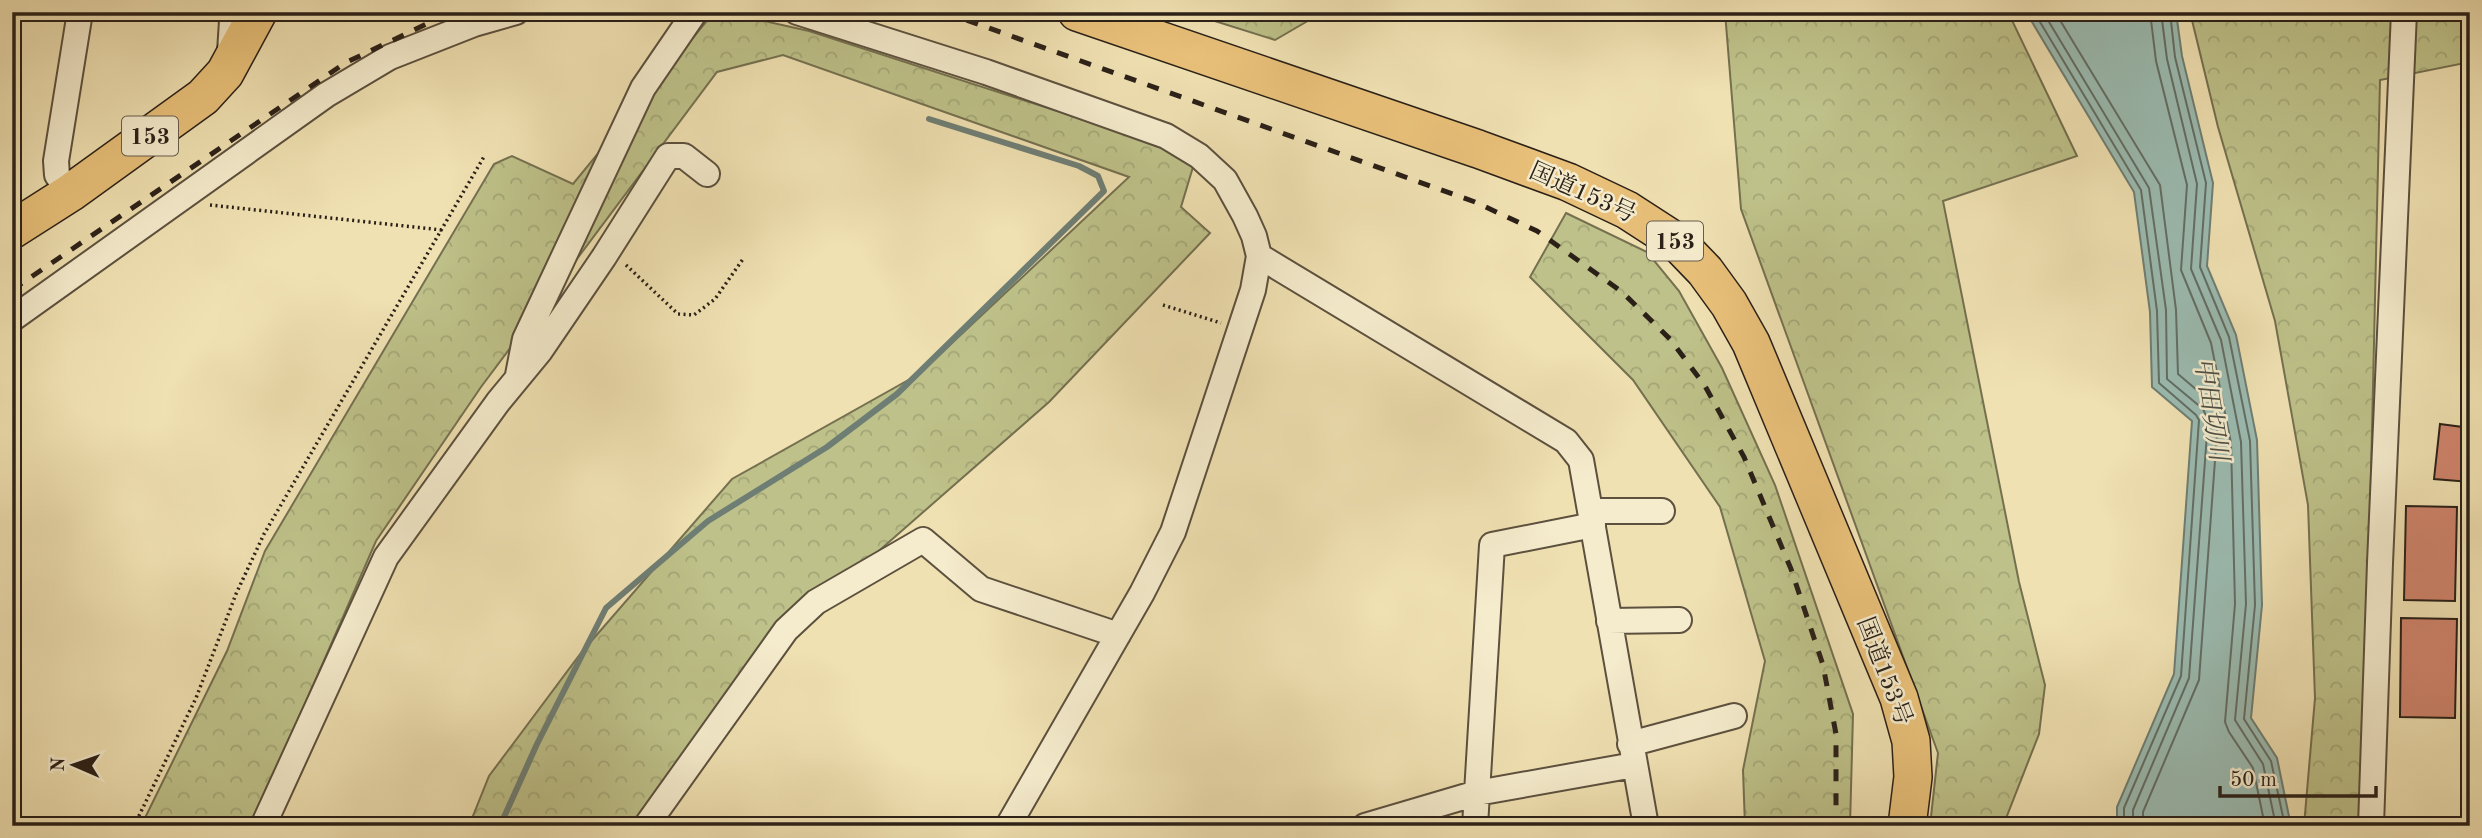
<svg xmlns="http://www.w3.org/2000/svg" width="2482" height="838" font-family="'Old Standard TT','Noto Serif JP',serif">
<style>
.forest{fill:url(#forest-crowns);stroke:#747050;stroke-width:2}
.water{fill:#9bbcb2;stroke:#6e7e74;stroke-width:2}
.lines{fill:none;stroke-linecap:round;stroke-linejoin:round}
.shore{stroke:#626e65;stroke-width:2}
.stream{stroke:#6e7e74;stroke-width:6}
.building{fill:#cf846c;stroke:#2a2018;stroke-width:2}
.minor-casing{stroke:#5c503e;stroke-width:28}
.highway-casing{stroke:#2a2018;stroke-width:40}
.path{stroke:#2a2018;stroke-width:3.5;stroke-dasharray:2 3.5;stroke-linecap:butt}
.minor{stroke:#f5eccd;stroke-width:24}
.highway{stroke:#e8c079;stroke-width:37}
.rail{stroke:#2a2018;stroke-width:5;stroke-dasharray:12 12;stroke-linecap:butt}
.labels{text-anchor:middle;stroke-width:5;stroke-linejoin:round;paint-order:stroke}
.shield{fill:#f5eccd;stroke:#675d4e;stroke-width:2}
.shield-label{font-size:23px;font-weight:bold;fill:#2a2018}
.street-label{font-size:24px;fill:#2a2018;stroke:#f5eccd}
.water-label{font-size:26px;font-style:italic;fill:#4c4f46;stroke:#f5eccd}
</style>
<defs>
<pattern id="forest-crowns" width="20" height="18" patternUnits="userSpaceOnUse" patternTransform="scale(1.75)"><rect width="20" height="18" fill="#bec189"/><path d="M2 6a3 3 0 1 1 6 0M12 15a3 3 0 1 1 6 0" fill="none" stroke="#a3a676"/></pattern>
</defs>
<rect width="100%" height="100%" fill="#f0e1b2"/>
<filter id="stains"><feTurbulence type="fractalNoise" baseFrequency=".00286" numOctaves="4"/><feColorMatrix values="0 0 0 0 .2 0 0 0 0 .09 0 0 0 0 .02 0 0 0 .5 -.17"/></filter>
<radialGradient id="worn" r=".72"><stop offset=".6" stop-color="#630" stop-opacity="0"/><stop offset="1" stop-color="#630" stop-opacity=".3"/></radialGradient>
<path class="forest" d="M714,12H724L809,31L1153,142L1193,167L1181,207L1210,233L1049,402L753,661L651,826H469L489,776L581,653L732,479L919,374L1129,177L783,55L717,72L481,387L376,541L252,826H141L227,651L265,551L494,164L512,156L573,184Z
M1186,12H1323L1275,40Z
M1725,12H2008L2077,156L1943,201L2019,582L2045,685L2039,734L2003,826H1930L1938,753L1741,209Z
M2190,12H2470V62L2380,80L2363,826H2304L2315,698L2308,505L2275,321L2218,127Z
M1566,213L1647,252L1679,291L1722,368L1775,485L1853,714L1850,826H1745L1743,770L1765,661L1720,507L1633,380L1530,277Z"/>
<path class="water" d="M2026,12H2176L2182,56L2213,183L2207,266L2236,335L2257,440L2262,605L2251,718L2277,758L2291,826H2117V807L2174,674L2192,421L2152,387L2150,312L2134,192Z"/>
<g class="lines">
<path class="shore" d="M2034,12L2141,190L2157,311L2159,383L2196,415L2199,420L2181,676L2124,808V826
M2043,12L2149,188L2166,310L2167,379L2203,409L2208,420L2189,678L2133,810V826
M2055,12L2160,185L2176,310L2178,374L2211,402L2218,419L2199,680L2143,812V826
M2150,12L2156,61L2187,185L2181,270L2211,343L2231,443L2235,604L2225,722L2229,732L2253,768L2265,826
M2161,12L2167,59L2197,184L2191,269L2221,340L2241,442L2246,604L2235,720L2263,764L2276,826
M2170,12L2175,57L2206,183L2200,267L2229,337L2250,441L2255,605L2244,719L2271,761L2285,826"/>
<path class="stream" d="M500,826L537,744L606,608L708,521L827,447L897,394L1104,191L1098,176L1079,166L929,119"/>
</g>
<path class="building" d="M2440,424L2470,428V482L2434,479Z
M2406,506L2457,507L2455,601L2404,600Z
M2401,618L2457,619L2455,718L2400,717Z"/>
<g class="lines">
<defs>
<path id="minor" d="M229,12L232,21L230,52
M797,12L986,72L1166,136L1199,156L1225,180L1245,216L1254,236L1259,256L1253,290L1173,532L1142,593L1008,826
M70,193L57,175L56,161L80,12
M1259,256L1566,441L1581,460L1646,826
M12,319L326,95L390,57L474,24L516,12
M518,375L525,339L643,88L695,12
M1590,511H1662
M1609,621L1679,620
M1630,744L1734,716
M263,826L386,557L498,402L540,351L604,257L668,156H684L707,174
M646,826L786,630L816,602L923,540L981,589L1118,635
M1365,826L1477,793L1634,765
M1475,826L1492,545L1593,525
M2371,826L2380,563L2404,12"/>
<path id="highway" d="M1077,12L1478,149L1568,182L1627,210L1678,243L1705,271L1729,304L1751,343L1899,698L1911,741L1913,777L1907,826
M12,230L70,193L203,97L225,73L258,12"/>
</defs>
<use href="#minor" class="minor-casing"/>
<use href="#highway" class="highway-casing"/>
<path class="path" d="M210,205L442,230
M626,265L678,314L694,315L715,299L743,259
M1163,305L1221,323
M134,826L196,698L236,594L264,534L485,155"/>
<use href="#minor" class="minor"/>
<use href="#highway" class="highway"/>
<path class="rail" d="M944,12L1475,202L1537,231L1622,292L1670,339L1705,386L1744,457L1791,569L1823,665L1836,734V826
M12,290L345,63L437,19L458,12"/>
</g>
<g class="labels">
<g class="shield">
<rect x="122" y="116.5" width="56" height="39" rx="5"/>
<rect x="1647" y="221.5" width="56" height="39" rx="5"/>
</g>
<g class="shield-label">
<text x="150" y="144">153</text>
<text x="1675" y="249">153</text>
</g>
<g class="street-label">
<text transform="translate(1583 192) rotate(24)" y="8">国道153号</text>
<text transform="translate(1885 671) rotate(69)" y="8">国道153号</text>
</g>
<g class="water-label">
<text transform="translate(2212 409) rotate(81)" y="9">中田切川</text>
</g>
</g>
<rect width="2482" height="838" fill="none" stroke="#f0e1b2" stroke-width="42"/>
<rect x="14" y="14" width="2454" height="810" fill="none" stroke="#2a2018" stroke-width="3.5"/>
<rect x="21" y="21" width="2440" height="796" fill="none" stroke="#2a2018" stroke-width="2"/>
<g transform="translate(74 765) rotate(272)" stroke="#f5eccd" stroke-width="5" paint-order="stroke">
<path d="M0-5L12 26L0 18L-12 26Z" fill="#2a2018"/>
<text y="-10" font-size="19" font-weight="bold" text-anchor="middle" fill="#2a2018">N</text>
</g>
<path d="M2220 786v10h156v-10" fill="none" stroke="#2a2018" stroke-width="3.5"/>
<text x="2230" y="786" font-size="21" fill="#2a2018" stroke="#f5eccd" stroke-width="5" paint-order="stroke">50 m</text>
<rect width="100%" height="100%" filter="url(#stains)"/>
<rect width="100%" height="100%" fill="url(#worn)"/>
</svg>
